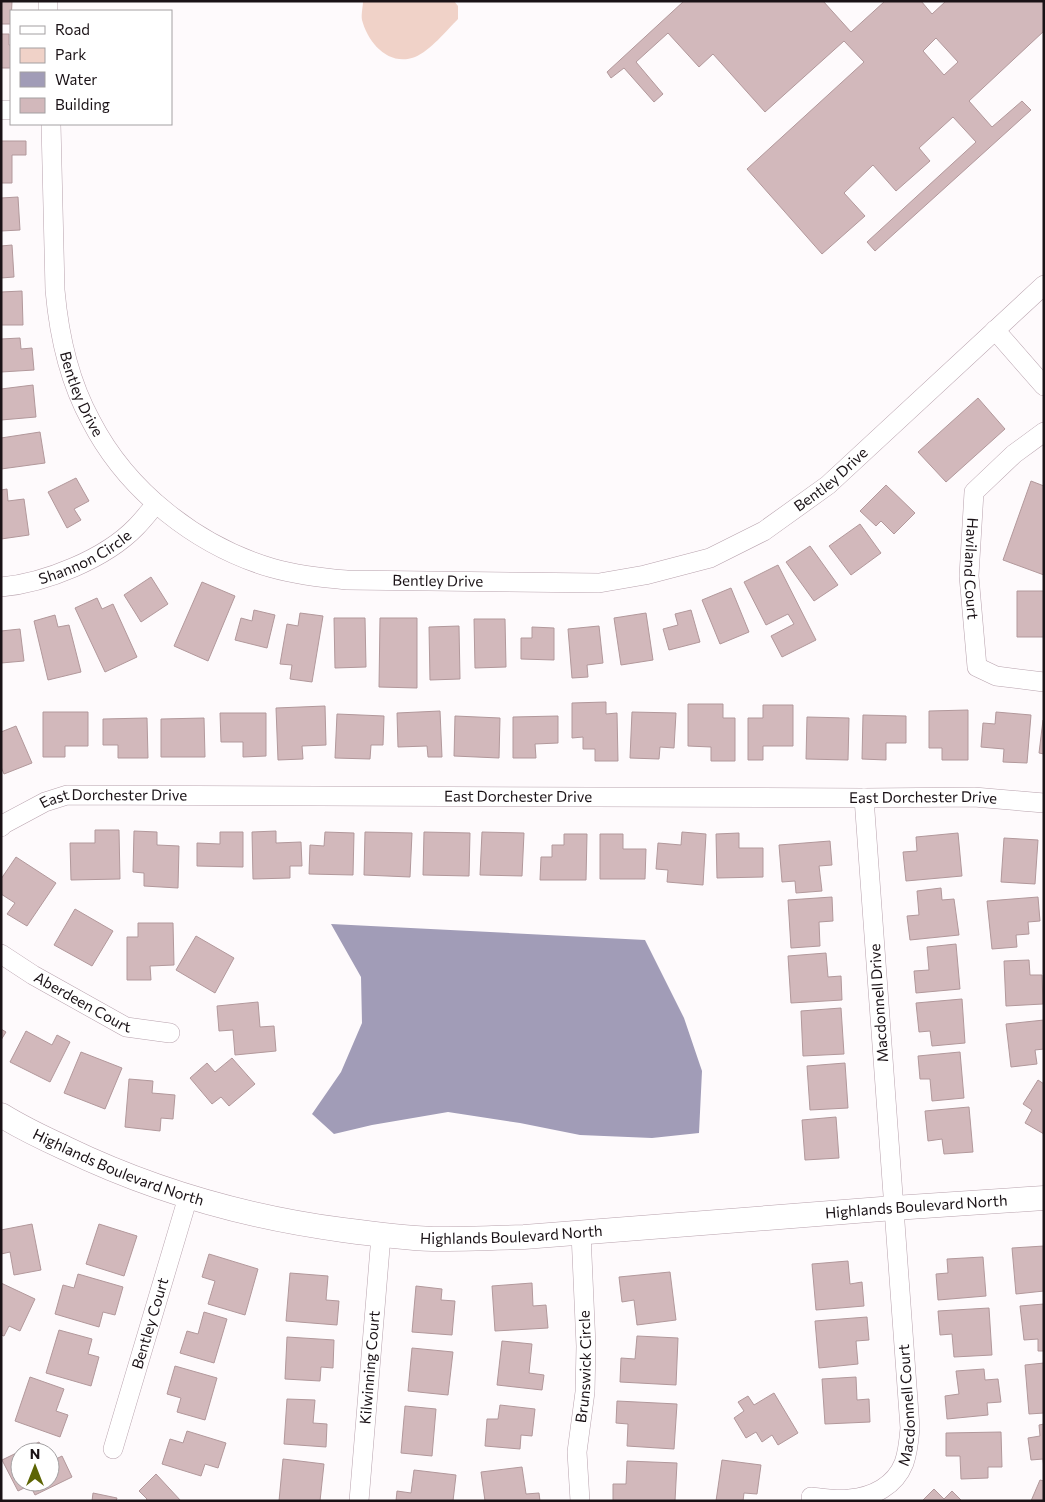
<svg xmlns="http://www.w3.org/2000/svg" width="1045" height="1502" font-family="Commissioner,sans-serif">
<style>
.green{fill:#f0d2c8}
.water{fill:#a19cb7}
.building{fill:#d2b8bb;stroke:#b2989b;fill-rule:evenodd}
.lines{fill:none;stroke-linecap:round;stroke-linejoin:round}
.minor-casing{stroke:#b8a2ad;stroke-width:20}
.tertiary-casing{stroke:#b8a2ad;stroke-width:25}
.minor{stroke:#fff;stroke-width:19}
.tertiary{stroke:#fff;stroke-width:24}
.labels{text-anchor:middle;stroke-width:4;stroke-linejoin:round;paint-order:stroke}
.street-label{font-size:15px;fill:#1a1216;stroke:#fff}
</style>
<rect width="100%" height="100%" fill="#fefafc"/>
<path class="green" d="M363,1H454L458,6V19C447,30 430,51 415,57C389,67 368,43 362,20C361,14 363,7 363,1Z"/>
<path class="water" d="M331,924L645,940L684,1018L702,1071L699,1133L652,1138L580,1135L520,1123L448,1112L372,1125L334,1134L312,1114L341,1072L362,1023L361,977Z"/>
<path class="building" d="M1,1H12L11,24H1Z
M684,1H823L851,32L885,1H921L932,14L946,1H1044V31L969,101L992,127L1022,101L1031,110L875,251L867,242L976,142L953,117L919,148L930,161L896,191L873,165L844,193L865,216L822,254L747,169L864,62L844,41L765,112L713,54L699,67L668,33L636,62L663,94L654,102L624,68L611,78L607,72ZM936,38L958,62L944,75L923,51Z
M1,34H9V45H11V68H1Z
M1,141H26V155H12V183H1Z
M18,197L20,230L1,231V198Z
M12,245L14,277L1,278V246Z
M22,291L23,325H1V292Z
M20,338L21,349L32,348L34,370L1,372V339Z
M33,385L36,417L1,420V389Z
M978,398L1005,429L946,482L918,452Z
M40,432L45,463L1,469V438Z
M76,478L89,501L74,509L81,520L67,528L48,492Z
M1031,481L1044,486V575L1003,560Z
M886,485L915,513L894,534L881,521L876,526L860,511Z
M7,489L8,501L24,499L29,535L1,539V490Z
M860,524L881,553L851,575L829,546Z
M810,546L838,585L814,601L786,562Z
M778,565L816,640L782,657L771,636L794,624L788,614L766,625L744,582Z
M151,577L168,604L141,622L124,595Z
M202,582L235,596L208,661L174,646Z
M731,588L749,632L720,644L702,600Z
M1017,591H1044V637H1017Z
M97,598L102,609L113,604L137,657L105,672L75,608Z
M254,610L275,615L267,648L235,640L241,618L252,621Z
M691,610L700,642L669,650L663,629L678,625L675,614Z
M300,613L323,616L312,682L290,679L292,665L280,664L287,624L298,626Z
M646,613L653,660L621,665L614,618Z
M55,615L58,627L69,625L81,672L48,680L34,621Z
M334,618H365L366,667L335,668Z
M380,618H417V688L379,687Z
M474,619H505L506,667L475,668Z
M459,626L460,679L430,680L429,627Z
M599,626L603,663L587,665L588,677L572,678L568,629Z
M532,627L554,628V660L521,659V638H532Z
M20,629L24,661L1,663V631Z
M606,702V714L617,713L618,761H595V749H583V737L572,738V703Z
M688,704H723V718H735V761H711V747L688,746Z
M763,705H793V746H763V760H748V718H763Z
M325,706L326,745L302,746L303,759L278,760L276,708Z
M968,710V760H942V748H929V711Z
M440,711L442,757H428L427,746L398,747L397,713Z
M43,712H88V746H65V757H43Z
M632,712L676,713L674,748L660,747L659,759L630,758Z
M996,712L1031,715L1027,763L1003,762L1004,749L981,747L983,723L995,724Z
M220,713H266V756L243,757V742H221Z
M337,714L384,716L383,745H371L370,759L335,758Z
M863,715L906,716V743H886V760L862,759Z
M455,716L500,718L499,758L454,756Z
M558,716V743L535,744L536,758H513V717Z
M807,717L849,718L848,760L806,759Z
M147,718L148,758H118V745H103V719Z
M204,718L205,757H161V719Z
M1043,720H1044V754L1039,753Z
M16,726L32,763L4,774L1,767V732Z
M95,830H119L120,879L71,880L70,843H95Z
M134,831L157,832V845L179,846L178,888L144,886V873L133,872Z
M276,831V843L301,842L302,866H290V878L253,879L252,832Z
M220,832H243V867L197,866V843L220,844Z
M325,832L354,833L353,875L309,874L310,845L324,846Z
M365,832L412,833L410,877L364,875Z
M424,832L470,833L469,876L423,875Z
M482,832L524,833L522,876L480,875Z
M682,832L706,834L703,885L667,882L668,870L656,869L658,843L681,845Z
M739,833V848H763V877L717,878L716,834Z
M958,833L962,876L906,881L903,852L917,851L916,837Z
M564,834H587L586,880H540L541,857H552V845H564Z
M600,834H623V849H646L645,879H600Z
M1004,838L1038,840L1035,884L1001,882Z
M830,841L832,865L819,866L822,891L796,893L795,881L782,882L779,845Z
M16,857L56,883L27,926L7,914L15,903L1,894V879Z
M941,888L942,900L954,899L959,935L910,940L907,916L919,915L917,891Z
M832,897L833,921L819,922L820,946L791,948L788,900Z
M1038,897L1040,921L1028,922L1029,934L1016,935L1017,947L992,949L987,901Z
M75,909L113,931L92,966L54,945Z
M138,923H173L174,965L150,966L151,980H127V937H138Z
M196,936L234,958L215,993L176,970Z
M956,944L960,989L916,993L914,971L929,970L927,947Z
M826,953L828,977L841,976L842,1000L791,1003L788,956Z
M1029,960L1030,975H1042L1043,1004L1006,1006L1004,961Z
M962,999L965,1043L932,1046L930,1031L919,1032L916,1003Z
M258,1002L260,1027L274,1026L276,1051L235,1055L233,1030L219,1031L217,1006Z
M841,1008L844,1054L803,1056L801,1011Z
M1044,1020V1049L1035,1050L1037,1064L1011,1067L1006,1024Z
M1,1029L6,1032L1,1040Z
M26,1031L52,1045L57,1035L70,1042L50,1082L10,1062Z
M81,1052L122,1068L105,1109L64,1093Z
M960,1052L964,1098L932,1101L930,1079H920L918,1056Z
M232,1058L255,1084L229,1106L221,1097L212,1104L190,1078L207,1063L215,1072Z
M845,1063L848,1108L810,1110L807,1066Z
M129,1079L153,1081L152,1093L175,1095L173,1119L161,1118L160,1131L125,1127Z
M1038,1080L1044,1084V1134L1025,1123L1032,1110L1023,1104Z
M969,1107L973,1152L944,1154L942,1139L928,1141L925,1111Z
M836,1117L839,1158L805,1160L802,1120Z
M32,1224L41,1270L14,1275L10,1252L1,1254V1230Z
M99,1224L137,1236L124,1276L86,1264Z
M1044,1246V1291L1016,1294L1012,1248Z
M209,1254L258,1269L245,1315L208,1304L215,1281L202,1277Z
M983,1257L986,1296L938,1300L936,1274L948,1273L947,1259Z
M848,1261L850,1284L862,1282L864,1306L816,1310L812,1264Z
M670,1272L676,1320L637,1325L634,1300L622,1302L619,1277Z
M290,1273L328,1276L326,1300L339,1301L337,1325L286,1321Z
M78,1274L123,1287L115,1315L103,1312L99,1327L55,1314L63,1285L74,1288Z
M1,1283L35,1299L20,1331L9,1326L4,1336L1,1335Z
M532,1283L533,1306L546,1305L548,1328L495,1331L492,1286Z
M416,1286L442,1289L441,1300L455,1301L452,1335L412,1332Z
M1044,1304V1351H1038V1339L1024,1340L1020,1306Z
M989,1308L992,1355L954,1357L952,1334L940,1335L938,1311Z
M204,1312L227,1319L214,1363L180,1353L187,1331L198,1334Z
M867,1317L869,1340L856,1341L858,1364L819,1368L815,1321Z
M59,1330L92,1339L88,1354L99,1357L91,1386L46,1373Z
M637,1336L678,1338L676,1385L620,1382L621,1358L635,1359Z
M287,1337L334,1340L333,1368L321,1367L320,1381L285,1379Z
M502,1341L532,1344L529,1373L544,1375L542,1390L497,1385Z
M412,1348L453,1352L448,1395L408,1391Z
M1044,1363V1413L1029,1414L1025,1365Z
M175,1366L217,1378L205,1420L177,1412L181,1398L167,1394Z
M984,1369L985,1380L998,1379L1001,1402L987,1403L988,1415L947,1419L945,1396L959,1394L956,1371Z
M30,1377L64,1389L56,1411L68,1415L60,1437L15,1421Z
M856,1377L857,1400L869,1399L870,1422L825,1424L822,1379Z
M774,1393L798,1433L778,1445L772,1435L762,1442L756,1432L746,1438L734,1418L744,1411L738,1402L748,1396L754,1405Z
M287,1399L315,1400L313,1423L327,1424L326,1447L284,1444Z
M617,1401L677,1404L674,1449L627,1446L628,1424L616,1423Z
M500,1405L535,1409L532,1436L521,1435L520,1449L485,1446L487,1419H498Z
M405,1406L436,1409L432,1456L401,1453Z
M1044,1424V1469L1043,1459L1031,1460L1028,1438L1040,1436L1039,1425Z
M187,1431L226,1443L218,1468L205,1464L201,1476L162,1464L170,1439L183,1443Z
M1001,1432L1002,1467H988V1478L961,1479L960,1456H946V1433Z
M39,1442L45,1452H20V1482H50V1462L62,1456L72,1477L35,1495L30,1485L18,1491L2,1460Z
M283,1459L324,1464L320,1501H279Z
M722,1460L761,1465L757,1494L744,1493L743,1501H716Z
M627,1461L677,1463L675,1501H613V1484H626Z
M522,1467L526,1494L539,1493L540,1501H485L481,1472Z
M414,1470L456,1475L453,1501H396L397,1491L411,1493Z
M156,1474L181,1501H146L147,1499L139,1491Z
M1040,1480L1044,1481V1501H1031Z
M934,1489L944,1499L952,1491L962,1501H922Z
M93,1493L117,1498L116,1501H92Z"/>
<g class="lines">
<defs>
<g id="minor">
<path d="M48,1V11"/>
<path d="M1,110H11"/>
<path id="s1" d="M51,124L55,290C59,336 69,381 91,421C127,491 197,546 272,568C297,575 322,578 347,580L599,583L645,575L710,558L764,531L828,485L1044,285"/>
<path d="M995,330L1044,386"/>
<path id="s2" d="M1044,432L1014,454L974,492L969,576L977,667L996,676L1044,682"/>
<path id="s3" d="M1,587C45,583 105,559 136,527C143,520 149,512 156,504"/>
<path id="s4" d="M1,827L4,824L45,802L67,795L864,798L974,797L1044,803"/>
<path id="s5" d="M1,954L33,975L126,1027L170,1033"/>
<path id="s6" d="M113,1449L188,1197"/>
<path id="s7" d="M811,1497C823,1498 837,1501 849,1499C873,1497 895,1486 904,1463C908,1452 909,1440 910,1428L864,798"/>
<path id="s8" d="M359,1501L381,1236"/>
<path id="s9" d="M580,1501L577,1452L585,1392L586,1346L581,1233"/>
</g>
<g id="tertiary">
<path id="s10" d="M1,1115C22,1128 43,1138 65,1148C154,1191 245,1217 343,1230C373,1234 403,1238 433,1239C464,1239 494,1238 524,1237L894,1208L1044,1198"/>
</g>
</defs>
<use href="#minor" class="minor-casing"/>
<use href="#tertiary" class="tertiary-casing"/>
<use href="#minor" class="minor"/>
<use href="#tertiary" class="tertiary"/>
</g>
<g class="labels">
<g class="street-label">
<text dy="5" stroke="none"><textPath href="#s1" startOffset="274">Bentley Drive</textPath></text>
<text dy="5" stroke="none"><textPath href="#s1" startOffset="1129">Bentley Drive</textPath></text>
<text dy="5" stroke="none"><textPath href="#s3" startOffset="90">Shannon Circle</textPath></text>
<text dy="5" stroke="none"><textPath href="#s2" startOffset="169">Haviland Court</textPath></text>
<text dy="5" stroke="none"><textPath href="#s1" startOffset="709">Bentley Drive</textPath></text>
<text dy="5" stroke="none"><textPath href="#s4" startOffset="525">East Dorchester Drive</textPath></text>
<text dy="5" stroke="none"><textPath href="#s4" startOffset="930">East Dorchester Drive</textPath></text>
<text dy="5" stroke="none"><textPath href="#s4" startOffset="120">East Dorchester Drive</textPath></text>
<text dy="5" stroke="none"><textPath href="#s5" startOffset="95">Aberdeen Court</textPath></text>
<text transform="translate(879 1003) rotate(-94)" y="5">Macdonnell Drive</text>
<text dy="5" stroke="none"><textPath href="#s10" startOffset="129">Highlands Boulevard North</textPath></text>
<text dy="5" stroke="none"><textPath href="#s10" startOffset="938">Highlands Boulevard North</textPath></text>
<text dy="5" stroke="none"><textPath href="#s10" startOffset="532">Highlands Boulevard North</textPath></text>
<text dy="5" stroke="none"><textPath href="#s6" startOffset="131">Bentley Court</textPath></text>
<text dy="5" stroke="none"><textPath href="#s9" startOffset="135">Brunswick Circle</textPath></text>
<text dy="5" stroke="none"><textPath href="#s8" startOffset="134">Kilwinning Court</textPath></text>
<text dy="5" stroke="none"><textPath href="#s7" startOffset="166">Macdonnell Court</textPath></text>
</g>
</g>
<rect width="1045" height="1502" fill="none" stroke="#1a1216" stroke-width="5"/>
<rect x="10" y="10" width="162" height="115" fill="#ffffff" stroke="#a3a0a2"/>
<rect x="20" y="26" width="25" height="8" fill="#ffffff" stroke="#a3a0a2"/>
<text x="55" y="35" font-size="15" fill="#1a1216">Road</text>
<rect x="20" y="48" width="25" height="15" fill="#f0d2c8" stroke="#a3a0a2"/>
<text x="55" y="60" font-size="15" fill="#1a1216">Park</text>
<rect x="20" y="72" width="25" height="15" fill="#a19cb7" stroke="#a3a0a2"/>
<text x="55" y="85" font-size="15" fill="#1a1216">Water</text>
<rect x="20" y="98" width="25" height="15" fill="#d2b8bb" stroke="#a3a0a2"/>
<text x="55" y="110" font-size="15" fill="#1a1216">Building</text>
<g transform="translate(35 1467)"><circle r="24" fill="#ffffff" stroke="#a3a0a2"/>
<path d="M0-4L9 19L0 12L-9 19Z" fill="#5d6504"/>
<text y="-8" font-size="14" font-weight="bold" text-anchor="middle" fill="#1a1216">N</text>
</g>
</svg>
